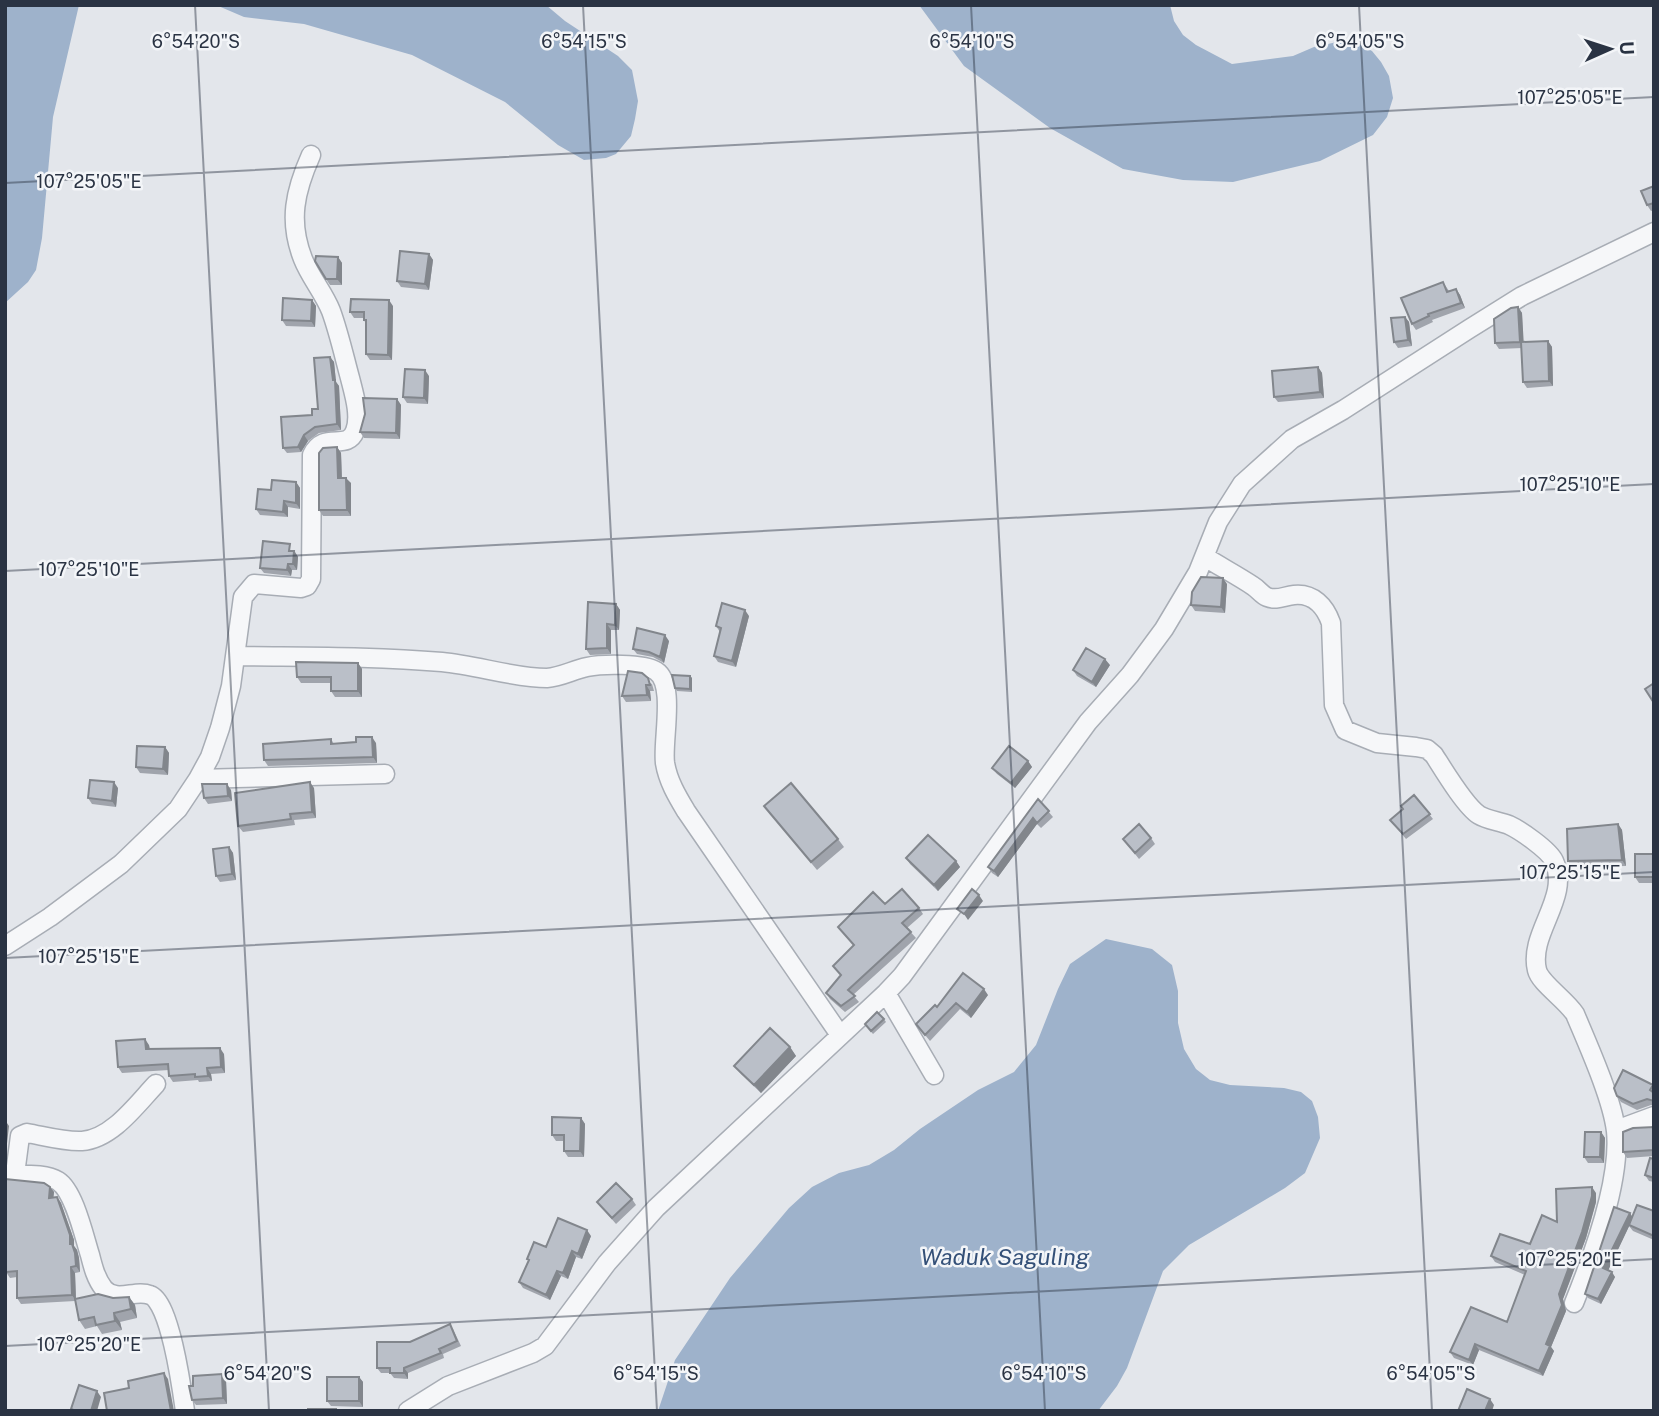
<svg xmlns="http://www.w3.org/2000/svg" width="1659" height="1416" font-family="'Public Sans',sans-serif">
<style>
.water{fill:#9eb2cb}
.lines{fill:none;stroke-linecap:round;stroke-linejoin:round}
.minor-casing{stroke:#a8adb5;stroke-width:21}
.minor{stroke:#f6f7f9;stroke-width:18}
.wall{fill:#a0a4ac}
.shaded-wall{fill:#82868c}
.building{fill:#babfc8;stroke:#82868c;stroke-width:2}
.ticks{fill:none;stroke:#2a3343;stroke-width:2;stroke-opacity:0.45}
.labels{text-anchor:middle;stroke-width:5;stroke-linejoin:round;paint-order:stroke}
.water-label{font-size:23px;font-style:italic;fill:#345078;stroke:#f3f5f8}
.ticks-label{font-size:18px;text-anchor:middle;fill:#2a3343;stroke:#f3f5f8;stroke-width:5;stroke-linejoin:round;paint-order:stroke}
</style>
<rect width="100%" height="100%" fill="#e3e6eb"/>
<path class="water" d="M5,5H79L53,117L42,238L36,270L28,282L5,303Z
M216,5H546L565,21L618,56L632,70L638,101L635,119L631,136L616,154L606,158L584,160L558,145L505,102L412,55L304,24L244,17Z
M919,5H1170L1174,21L1183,35L1196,45L1232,64L1293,56L1314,47L1337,42L1359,44L1372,51L1381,62L1389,76L1393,98L1387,117L1373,135L1320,161L1233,182L1183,180L1123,169L1050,128L964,66Z
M1106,939L1152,949L1172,965L1178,991V1023L1184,1049L1196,1069L1210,1080L1230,1085L1284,1088L1301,1092L1312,1101L1318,1117L1320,1138L1305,1173L1285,1188L1189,1245L1163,1271L1127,1368L1117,1386L1098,1411H658L675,1360L730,1278L789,1208L812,1187L839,1173L869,1165L894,1150L920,1129L978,1090L1014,1072L1036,1045L1058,989L1070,964Z"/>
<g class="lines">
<defs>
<path id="minor" d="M1205,557C1221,567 1238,576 1253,586C1258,589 1262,595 1267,597C1277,601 1284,596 1294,595C1313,593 1325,606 1331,623L1334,705L1345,730L1377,743L1416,747L1427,749L1434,755C1443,769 1465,806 1479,815C1487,820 1499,821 1509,825C1520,830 1549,850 1554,861C1571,898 1528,933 1537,970C1540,983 1565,999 1575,1014C1588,1045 1612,1098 1616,1131C1621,1181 1593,1256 1574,1303
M235,656C304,657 373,656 442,662C476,665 514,678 547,678C561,677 573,670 587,667C601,664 644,663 656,671C676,684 662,741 665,763C668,781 677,796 686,811L840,1035
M198,779L385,774
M5,946L50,917L121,864L178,809L198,779L210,757L220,728L231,686L243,597L254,584L301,588L307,586L311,579L312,455C324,430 347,452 355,431C361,416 354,394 350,378C344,356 339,333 331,311C324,293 310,277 303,259C288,221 295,191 311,155
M886,993L934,1075
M1616,1130L1654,1116
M5,1174C21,1175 45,1173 58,1181C74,1191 84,1236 90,1255C93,1267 96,1279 104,1289C117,1303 135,1289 150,1295C170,1301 182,1390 185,1411
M15,1174L20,1136L27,1133C44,1136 65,1142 82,1141C112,1139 137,1104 156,1084
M408,1411L448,1386L533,1353L545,1346L607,1263L656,1208L886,993L902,976L1088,722L1130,675L1164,629L1198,572L1218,522L1242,484L1292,439L1343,410L1469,329L1522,296L1654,232"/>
</defs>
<use href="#minor" class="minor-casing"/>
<use href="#minor" class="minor"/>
</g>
<path class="wall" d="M1654,186V210L1651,211L1647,205Z
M429,254L433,260L429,290L401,287L397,281Z
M338,257L342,263V285H330L326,279Z
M1443,282L1449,291L1456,289L1460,295L1465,308L1432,320L1433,322L1416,330L1412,324Z
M312,300L316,306L315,327L286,326L282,320Z
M393,306L392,360H370L366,354V324L364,320V318H354L350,312Z
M1518,307L1522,313L1523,342L1548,341L1552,347L1553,386L1527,388L1523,382L1522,348L1499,349L1495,343Z
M1405,317L1409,322L1412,346L1398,348L1394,342Z
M330,357L334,362L336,382L339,386L341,430L319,433L308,441L301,452L287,453L283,448L318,409Z
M1318,367L1322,373L1324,398L1278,402L1274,397Z
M429,376L428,404L407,403L403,397Z
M397,399L401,405L400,439L364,438L360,432Z
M337,447L341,453L342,478L351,483V516H323L319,510Z
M296,482L300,488V509L288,507V517L260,515L256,509L271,490Z
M294,550L298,557L297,570H292L291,576L264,573L260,568Z
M1227,584L1225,613L1195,611L1191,605Z
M616,604L620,610L619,630H611V654L590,655L586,649Z
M749,616L736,667L718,662L714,656L720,632L716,626Z
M669,641L664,663L653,657L637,654L633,649Z
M358,663L362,669V697H335L331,691V683H301L297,677Z
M1110,665L1096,687L1077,676L1073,670Z
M628,671L652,684L654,691H650L651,701L626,702L622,696Z
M690,676L692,678V692L677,691L675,688Z
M331,739L334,744L376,743L377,763L268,766L264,760Z
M165,747L169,753L168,775L140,773L136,767Z
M1028,761L1032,767L1015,788L997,774L992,768Z
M118,788L116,807L92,804L88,798Z
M314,788L316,818L294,820L295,825L243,832L238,826Z
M231,790L232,801L208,804L204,798Z
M1414,795L1433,819L1406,839L1390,820L1403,809Z
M1038,799L1053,817L1041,828L1037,824L998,877L992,873L988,867Z
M764,806L838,839L844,847L817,870Z
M1618,824L1622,830L1626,866L1572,867L1568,861Z
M1151,838L1155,844L1139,859L1123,839Z
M229,847L233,853L236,880L220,882L216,876Z
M1654,854V883H1639L1635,877Z
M906,858L956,861L960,867L938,891L910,864Z
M885,904L919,908L923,914L907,928L916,938L853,995L859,1002L845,1012L830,999L826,993L841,975L833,966L854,946L838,927Z
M988,995L971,1018L960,1009L930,1041L916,1024L937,1007Z
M884,1019L886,1022L873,1034L867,1027Z
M149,1045L150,1049L224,1054L225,1073L211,1074L212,1081L199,1082L198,1080L173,1082L169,1076V1070L122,1073L118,1067Z
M790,1047L796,1056L761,1093L741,1074L734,1066Z
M1654,1086V1106L1651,1105L1637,1110L1621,1102L1617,1096Z
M581,1118L585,1124L584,1157H568L564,1151V1141H556L552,1135Z
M1654,1127V1156L1627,1158L1623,1152Z
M1601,1132L1605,1138L1604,1163H1588L1584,1157Z
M1654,1159V1182L1649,1181L1645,1175Z
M50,1187L54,1192L53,1197H57L61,1203L74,1240V1246L77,1250L79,1258L80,1272L75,1273L76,1299L113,1298L129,1297L135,1305L137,1318L120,1322L122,1330L102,1334L97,1326L85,1329L79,1320L75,1301L21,1304L17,1298V1277L10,1278L6,1272Z
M1596,1193V1202L1586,1238L1563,1299L1566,1311L1551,1347L1554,1351L1543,1376L1479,1350L1473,1365L1454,1358L1450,1352L1507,1322L1525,1275L1495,1262L1491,1256L1530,1244Z
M632,1199L636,1205L616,1224L597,1202Z
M1654,1211V1240L1633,1231L1629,1226L1608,1270L1615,1277L1601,1304L1588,1298L1585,1294L1630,1213L1632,1217Z
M591,1236L582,1259L576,1257L568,1279L561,1276L550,1300L523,1288L519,1282L529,1261L527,1259L546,1247Z
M453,1329L461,1346L443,1354L444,1358L408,1373V1379L394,1378L390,1373H381L377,1368L410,1342Z
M359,1377L363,1382V1407L331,1406L327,1401Z
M226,1380L227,1404L196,1405L192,1400Z"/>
<path class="shaded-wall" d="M429,254L433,260L429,290L425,284Z
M338,257L342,263V285L337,279Z
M1456,289L1460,295L1465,308L1461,303Z
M312,300L316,306L315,327L311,321Z
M389,300L393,306L392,360L388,355Z
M1518,307L1522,313L1524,347L1520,342Z
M1405,317L1409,322L1412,346L1408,340Z
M1548,341L1552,347L1553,386L1549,381Z
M330,357L334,362L336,382L339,386L341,430L337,424Z
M1318,367L1322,373L1324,398L1320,392Z
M425,370L429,376L428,404L424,398Z
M397,399L401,405L400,439L396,433Z
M304,435L308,441L301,452L298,447Z
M337,447L341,453L342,484L338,478Z
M346,478L351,483V516L347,510Z
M296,482L300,488V509L296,503Z
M284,501L288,507V517L283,512Z
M294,551L298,557L297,570L293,564Z
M288,564L292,570L291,576L287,570Z
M1223,578L1227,584L1225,613L1221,607Z
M616,604L620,610L619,630L615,625Z
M745,610L749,616L736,667L732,661Z
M607,624L611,630V654L607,648Z
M665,635L669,641L664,663L660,657Z
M1105,659L1110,665L1096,687L1092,682Z
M358,663L362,669V697L358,691Z
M690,676L692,678V692L690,689Z
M646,685L650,691L651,701L647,695Z
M372,737L376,743L377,763L373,757Z
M165,747L169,753L168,775L163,769Z
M1028,761L1032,767L1015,788L1011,783Z
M114,782L118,788L116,807L112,801Z
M310,782L314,788L316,818L312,812Z
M227,784L231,790L232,801L228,796Z
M1033,818L1037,824L998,877L994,871Z
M1618,824L1622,830L1626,866L1622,860Z
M229,847L233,853L236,880L232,874Z
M956,861L960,867L938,891L934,885Z
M979,895L983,901L968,920L964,914Z
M984,989L988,995L971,1018L967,1012Z
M145,1039L149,1045L150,1055L146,1049Z
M790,1047L796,1056L761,1093L754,1085Z
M220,1048L224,1054L225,1073L221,1067Z
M207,1068L211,1074L212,1081L208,1076Z
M581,1118L585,1124L584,1157L580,1151Z
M5,1120L9,1126L5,1161Z
M1601,1132L1605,1138L1604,1163L1600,1157Z
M50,1187L54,1192L53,1203L49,1198Z
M1592,1187L1596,1193V1202L1586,1238L1563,1299L1566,1311L1551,1347L1554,1351L1543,1376L1539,1371L1546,1344L1559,1294Z
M57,1197L61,1203L74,1240V1246L77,1250L79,1258L80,1272L76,1266Z
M1630,1213L1633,1218L1607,1273L1603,1268Z
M587,1230L591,1236L582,1259L578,1254Z
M572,1251L576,1257L568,1279L563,1273Z
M71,1267L75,1273L76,1301L72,1295Z
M557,1271L561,1276L550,1300L546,1295Z
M1612,1272L1615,1277L1601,1304L1598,1299Z
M129,1297L135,1305L137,1318L131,1309Z
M114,1313L120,1322L122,1330L115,1321Z
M1475,1344L1479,1350L1473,1365L1469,1360Z
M404,1368L408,1373V1379L404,1373Z
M164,1373L168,1379L174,1411H171Z
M222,1374L226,1380L227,1404L223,1398Z
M359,1377L363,1382V1407L359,1401Z
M97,1391L101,1397L97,1411H91Z
M1490,1399L1494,1405L1492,1411H1485Z"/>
<path class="building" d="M1654,186V203L1647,205L1641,191Z
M400,251L429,254L425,284L397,281Z
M316,256L338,257L337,279H326L315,261Z
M1443,282L1447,292L1456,289L1461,303L1428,314L1429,316L1412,324L1401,298Z
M283,298L312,300L311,321L282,320Z
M351,299L389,300L388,355L366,354V320H364V312H350Z
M1518,307L1520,342L1495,343L1494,319L1511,308Z
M1405,317L1408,340L1394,342L1391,318Z
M1548,341L1549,381L1523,382L1521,342Z
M330,357L333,380H335L337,424L315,427L304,435L298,447L283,448L281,417L312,415V409H318L314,358Z
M1318,367L1320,392L1274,397L1272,371Z
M405,369L425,370L424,398L403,397Z
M363,398L397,399L396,433L360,432L365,414Z
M337,447L338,478H346L347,510H319V453L323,448Z
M272,480L296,482V503L284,501L283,512L256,509L258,489L271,490Z
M263,541L290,544L289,551H294L293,564H288L287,570L260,568Z
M1201,577L1223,578L1221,607L1191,605L1192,592Z
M588,602L616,604L615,625L607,624V648L586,649Z
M722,603L745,610L732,661L714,656L721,628L716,626Z
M637,628L665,635L660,657L649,652L633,649Z
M1086,648L1105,659L1092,682L1073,670Z
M296,662L358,663V691H331V677H297Z
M628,671L642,673L648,678L650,685H646L647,695L622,696Z
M672,675L690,676V689L675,688Z
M1654,683V703L1645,689Z
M356,737H372L373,757L264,760L263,744L331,739V744L356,742Z
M137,746L165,747L163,769L136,767Z
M1009,746L1028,761L1011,783L992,768Z
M90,780L114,782L112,801L88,798Z
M310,782L312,812L290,814L291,819L238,826L235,793Z
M791,783L838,839L811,862L764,806Z
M202,784H227L228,796L204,798Z
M1414,795L1430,814L1403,834L1390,820L1403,809L1401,806Z
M1038,799L1049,811L1037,823L1033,818L994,871L988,867Z
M1139,824L1151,838L1135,853L1123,839Z
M1618,824L1622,860L1568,861L1567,829Z
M928,835L956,861L934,885L906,858Z
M229,847L232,874L216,876L213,849Z
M1635,854H1654V877H1635Z
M902,889L919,908L902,923L911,932L848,990L855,996L841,1006L826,993L841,975L833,966L854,945L838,927L873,892L885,904Z
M972,889L979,895L964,914L957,909Z
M963,973L984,989L967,1012L956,1003L925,1035L916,1024L935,1005L937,1007Z
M877,1012L884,1019L871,1031L865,1024Z
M770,1028L790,1047L754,1085L734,1066Z
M145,1039L146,1049L220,1048L221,1067L207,1068L208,1076L195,1077V1074L169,1076L168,1064L118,1067L116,1041Z
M1623,1070L1653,1085L1650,1090L1654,1093V1101L1647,1099L1633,1104L1617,1096L1614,1088Z
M552,1117L581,1118L580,1151H564V1135H552Z
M1654,1127V1150L1623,1152V1132L1633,1128Z
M1585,1132H1601L1600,1157H1584Z
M1650,1158L1654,1159V1178L1645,1175Z
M5,1179L44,1183L50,1187L49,1198L57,1197L70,1235V1244H72L75,1253L76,1266L71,1267L72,1295L17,1298V1271L6,1272L5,1262Z
M616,1183L632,1199L612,1218L597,1202Z
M1592,1187V1196L1582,1232L1559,1294L1562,1305L1546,1344L1550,1346L1539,1371L1475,1344L1469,1360L1450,1352L1471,1307L1507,1322L1526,1271L1491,1256L1500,1234L1530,1244L1542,1215L1557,1222L1556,1189Z
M1637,1205L1654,1211V1236L1629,1225Z
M1614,1207L1630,1213L1603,1268L1612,1272L1598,1299L1585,1294Z
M558,1218L587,1230L578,1254L572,1251L563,1273L557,1271L546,1295L519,1282L529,1260L527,1259L534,1242L546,1247Z
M98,1294L113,1298L129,1297L131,1309L114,1313L115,1321L96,1325L94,1317L79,1320L75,1299Z
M450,1324L457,1341L439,1349L441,1353L404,1368V1373H390V1368H377V1342H410Z
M164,1373L171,1411H107L104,1393L129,1388L128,1381Z
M222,1374L223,1398L192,1400L189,1386H193V1376Z
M327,1377H359V1401H327Z
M79,1385L97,1391L91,1411H76L71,1409Z
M1467,1389L1490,1399L1485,1411H1458Z
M308,1409H336V1411H308Z"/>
<path class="ticks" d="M195,5L269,1411M583,5L657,1411M971,5L1045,1411M1359,5L1432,1411M5,183L1654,97M5,571L1654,484M5,958L1654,872M5,1346L1654,1259"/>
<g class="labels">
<g class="water-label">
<text x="1005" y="1265">Waduk Saguling</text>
</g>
</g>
<g class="ticks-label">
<text x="1360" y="48">6°54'05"S</text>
<text x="196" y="48">6°54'20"S</text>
<text x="584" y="48">6°54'15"S</text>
<text x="972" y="48">6°54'10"S</text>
<text x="1570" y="104">107°25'05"E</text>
<text x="89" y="188">107°25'05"E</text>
<text x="1570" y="491">107°25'10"E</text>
<text x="89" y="576">107°25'10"E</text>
<text x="1570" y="879">107°25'15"E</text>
<text x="89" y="963">107°25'15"E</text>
<text x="1570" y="1266">107°25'20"E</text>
<text x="89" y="1351">107°25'20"E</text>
<text x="268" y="1380">6°54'20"S</text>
<text x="656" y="1380">6°54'15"S</text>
<text x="1044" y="1380">6°54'10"S</text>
<text x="1431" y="1380">6°54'05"S</text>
</g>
<rect width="1659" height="1416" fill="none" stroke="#2a3343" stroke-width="14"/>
<g transform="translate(1610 49) rotate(87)" stroke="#f3f5f8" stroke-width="5" paint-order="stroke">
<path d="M0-5L12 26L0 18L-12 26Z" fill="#2a3343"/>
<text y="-10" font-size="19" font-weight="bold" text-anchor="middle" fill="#2a3343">U</text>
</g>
</svg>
